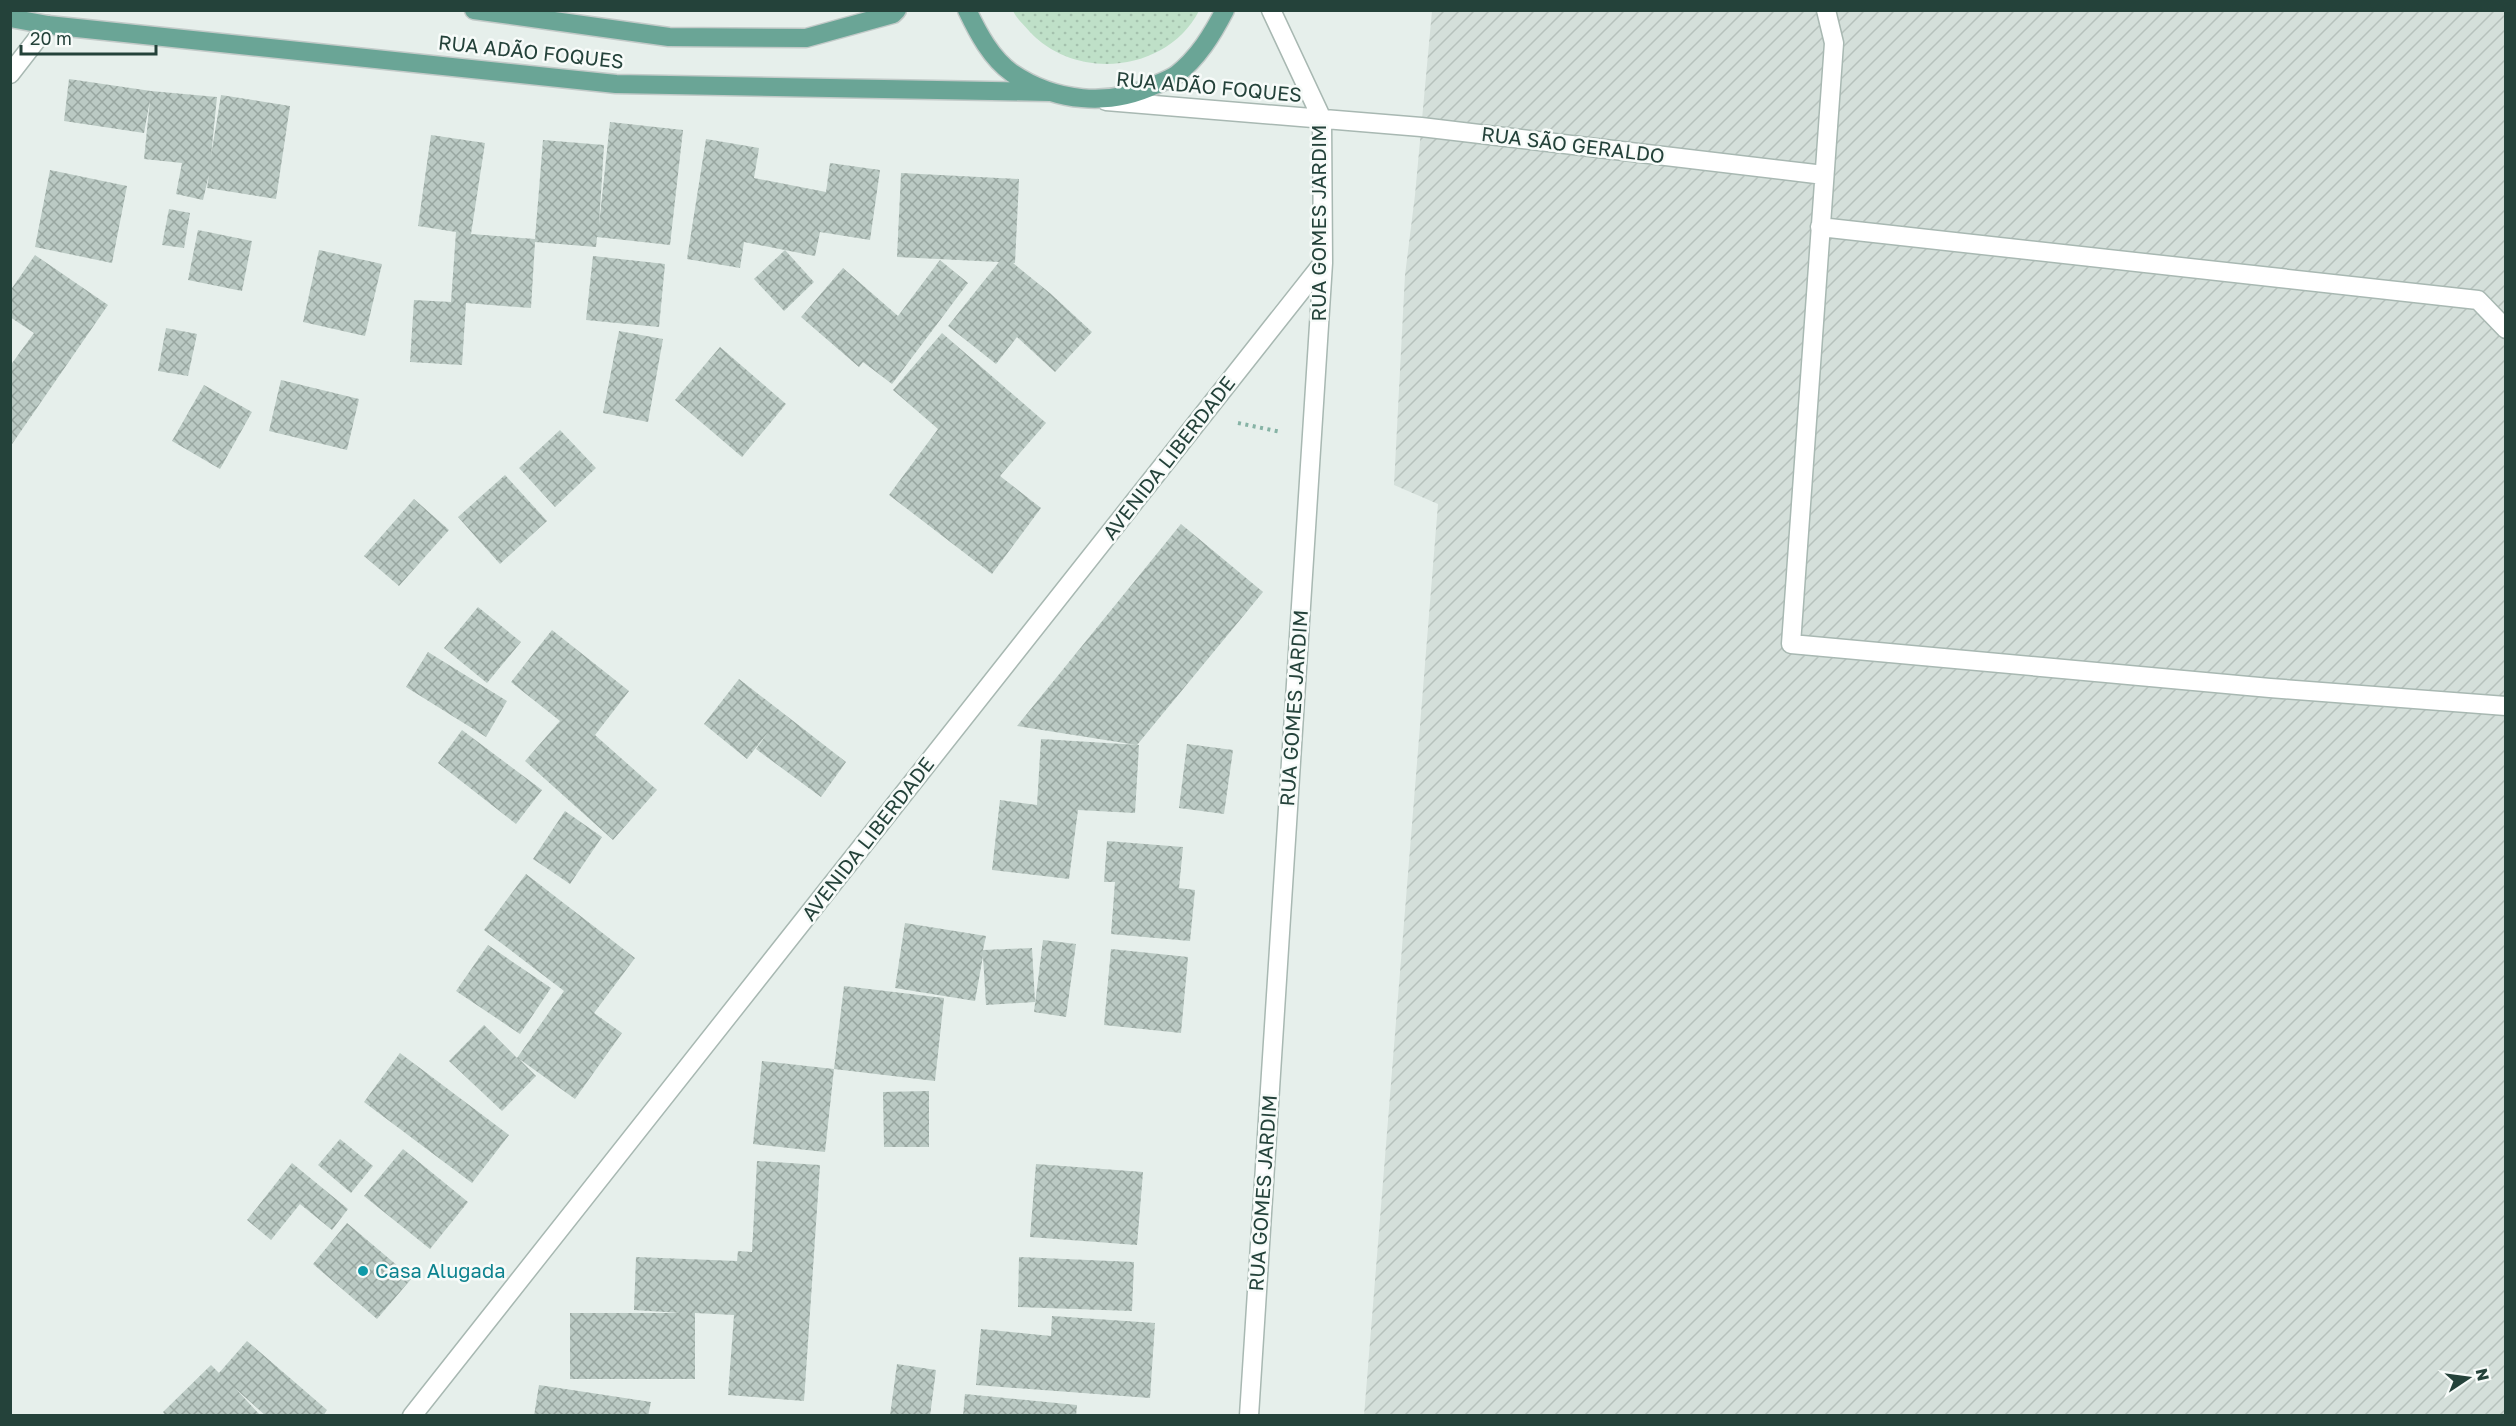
<svg xmlns="http://www.w3.org/2000/svg" width="2516" height="1426" font-family="'Golos Text',sans-serif">
<style>
.industrial{fill:url(#industrial-furrows)}
.grass{fill:url(#grass-dots)}
.building{fill:url(#building-cross-hatch)}
.lines{fill:none;stroke-linecap:round;stroke-linejoin:round}
.minor-casing{stroke:#a8b8b2;stroke-width:21}
.major-casing{stroke:#c2cac8;stroke-width:21}
.path{stroke:#86b3a5;stroke-width:4;stroke-dasharray:3 4.5;stroke-linecap:butt}
.minor{stroke:#fff;stroke-width:18}
.major{stroke:#6aa596;stroke-width:18}
.culture-dot{fill:#0f9aa8;stroke:#f7fbf9;stroke-width:2}
.labels{text-anchor:middle;stroke-width:5;stroke-linejoin:round;paint-order:stroke}
.street-label{font-size:20px;fill:#24423a;stroke:#f7fbf9}
.culture-label{font-size:20px;fill:#0d838f;stroke:#f7fbf9;text-anchor:start}
</style>
<defs>
<pattern id="industrial-furrows" width="10" height="10" patternUnits="userSpaceOnUse" patternTransform="scale(1.5)"><rect width="10" height="10" fill="#d4dfda"/><path d="M-1 1l2-2M0 10L10 0M9 11l2-2" fill="none" stroke="#b6c1bc"/></pattern>
<pattern id="grass-dots" width="8" height="8" patternUnits="userSpaceOnUse" patternTransform="scale(1.5)"><rect width="8" height="8" fill="#bfe0c8"/><path d="M2 2h.1M6 6h.1" fill="none" stroke="#a4c1ad" stroke-width="1.8" stroke-linecap="round"/></pattern>
<pattern id="building-cross-hatch" width="8" height="8" patternUnits="userSpaceOnUse" patternTransform="scale(1.5)"><rect width="8" height="8" fill="#bbcac4"/><path d="M0 0l8 8M0 8l8-8" fill="none" stroke="#98a6a0"/></pattern>
</defs>
<rect width="100%" height="100%" fill="#e6efeb"/>
<path class="industrial" d="M1432,11H2505V1415L1364,1416L1438,504L1394,485L1405,275L1415,195Z"/>
<path class="grass" d="M1013,11H1199C1167,72 1077,82 1030,32C1024,25 1017,19 1013,11Z"/>
<path class="building" d="M69,79L151,91L217,97L211,156L221,95L290,106L276,199L207,188L209,174L203,200L176,194L182,163L144,159L150,100L144,133L64,121Z
M610,122L683,130L670,245L597,237L596,247L535,242L531,308L466,303L462,365L410,362L414,300L451,302L456,232L418,226L431,135L485,143L471,234L535,239L543,140L604,145L599,225Z
M706,139L759,148L754,178L826,192L830,163L880,170L870,240L820,232L815,256L744,242L740,268L687,259Z
M50,170L127,186L112,263L35,247Z
M901,173L1019,179L1015,263H1013L1051,294L1092,332L1055,372L1017,337L996,364L948,326L999,262L897,257Z
M169,209L190,213L184,248L162,245Z
M198,230L252,241L242,291L188,280Z
M319,250L382,264L365,336L303,322Z
M785,250L814,282L784,311L754,279Z
M35,255L108,305L10,447V366L34,333L10,317V291Z
M593,256L665,264L659,327L586,320Z
M940,260L968,283L892,384L863,362L859,367L801,317L843,268L898,316Z
M166,328L197,334L188,376L158,371Z
M619,331L663,339L648,422L603,413Z
M942,333L1046,423L1000,476L1041,508L992,574L889,495L938,429L893,390Z
M720,347L786,404L742,457L675,400Z
M281,380L359,399L347,450L269,431Z
M204,385L252,412L220,469L172,441Z
M560,430L596,468L555,507L519,468Z
M505,475L547,521L500,564L458,517Z
M414,499L449,530L399,586L364,556Z
M1181,524L1263,592L1137,745L1017,726Z
M478,607L521,642L487,683L444,648Z
M552,630L629,691L595,735L657,790L613,840L525,761L560,721L511,682Z
M428,652L507,701L486,737L406,687Z
M739,679L846,762L821,797L756,749L769,731L747,759L704,724Z
M462,730L542,790L516,824L438,763Z
M1041,739L1139,745L1135,813L1078,810L1069,879L992,870L1000,800L1037,805Z
M1187,744L1233,750L1224,814L1179,808Z
M565,811L602,837L570,884L533,859Z
M1107,841L1183,847L1179,888L1195,890L1190,941L1111,934L1115,882H1104Z
M526,874L635,958L594,1013L622,1033L575,1099L518,1058L536,1076L502,1111L449,1061L484,1025L517,1058L564,991L484,930Z
M905,923L986,936L983,950L1032,948L1035,1002L986,1005L983,956L975,1001L895,988Z
M1043,940L1076,944L1066,1017L1034,1012Z
M488,945L551,988L520,1034L456,991Z
M1111,949L1188,957L1181,1033L1104,1025Z
M844,986L944,998L935,1081L834,1069Z
M400,1053L509,1135L472,1183L364,1102Z
M762,1061L834,1069L825,1152L753,1144Z
M929,1091V1147H884L883,1092Z
M340,1139L373,1166L351,1193L318,1165Z
M403,1149L468,1202L430,1249L364,1196Z
M757,1161L820,1165L804,1401L728,1395L734,1315L695,1313V1379H570V1313H681L634,1310L636,1257L737,1261L738,1251L752,1252Z
M292,1163L348,1209L332,1230L300,1204L271,1240L247,1220Z
M1036,1164L1143,1172L1137,1245L1030,1237Z
M347,1223L412,1278L377,1319L313,1264Z
M1019,1257L1134,1262L1132,1311L1018,1307Z
M1052,1316L1155,1323L1150,1398L976,1385L981,1329L1051,1336Z
M247,1341L327,1410L323,1416H266L235,1388L259,1414L257,1416H166L163,1412L211,1365L219,1373Z
M897,1364L936,1370L930,1416H890Z
M539,1385L651,1402L648,1416H534Z
M965,1394L1077,1405L1076,1416H963Z"/>
<g class="lines">
<defs>
<path id="minor" d="M1826,10L1834,43L1791,644L2270,688L2506,706
M10,74L48,25
M1106,101L1421,127L1824,175
M1820,227L2478,300L2506,329
M412,1416L1323,263
M1249,1416L1323,263L1322,119L1271,10"/>
<path id="major" d="M474,10L669,37L806,38L893,14L897,10
M967,10C978,33 991,58 1012,73C1055,102 1109,107 1155,85C1162,82 1170,79 1176,75C1198,58 1212,35 1225,10
M10,18L48,25L616,84L1050,92"/>
</defs>
<use href="#minor" class="minor-casing"/>
<use href="#major" class="major-casing"/>
<path class="path" d="M1238,423L1281,432"/>
<use href="#minor" class="minor"/>
<use href="#major" class="major"/>
</g>
<circle class="culture-dot" cx="363" cy="1271" r="6"/>
<g class="labels">
<g class="street-label">
<text transform="translate(531 52) rotate(6)" y="7">RUA ADÃO FOQUES</text>
<text transform="translate(1209 87) rotate(5)" y="7">RUA ADÃO FOQUES</text>
<text transform="translate(1573 145) rotate(7)" y="7">RUA SÃO GERALDO</text>
<text transform="translate(1319 223) rotate(-90)" y="7">RUA GOMES JARDIM</text>
<text transform="translate(1169 458) rotate(-52)" y="7">AVENIDA LIBERDADE</text>
<text transform="translate(1294 708) rotate(-86)" y="7">RUA GOMES JARDIM</text>
<text transform="translate(868 839) rotate(-52)" y="7">AVENIDA LIBERDADE</text>
<text transform="translate(1263 1193) rotate(-86)" y="7">RUA GOMES JARDIM</text>
</g>
<g class="culture-label">
<text x="375" y="1278">Casa Alugada</text>
</g>
</g>
<rect width="2516" height="1426" fill="none" stroke="#24423a" stroke-width="24"/>
<g transform="translate(2468 1378) rotate(77)" stroke="#f7fbf9" stroke-width="4.5" paint-order="stroke">
<path d="M0-4.5L10 22L0 15L-10 22Z" fill="#24423a"/>
<text y="-9" font-size="16" font-weight="bold" text-anchor="middle" fill="#24423a">N</text>
</g>
<path d="M21 45v9h135v-9" fill="none" stroke="#24423a" stroke-width="3"/>
<text x="30" y="45" font-size="18" fill="#24423a" stroke="#f7fbf9" stroke-width="4.5" paint-order="stroke">20 m</text>
</svg>
